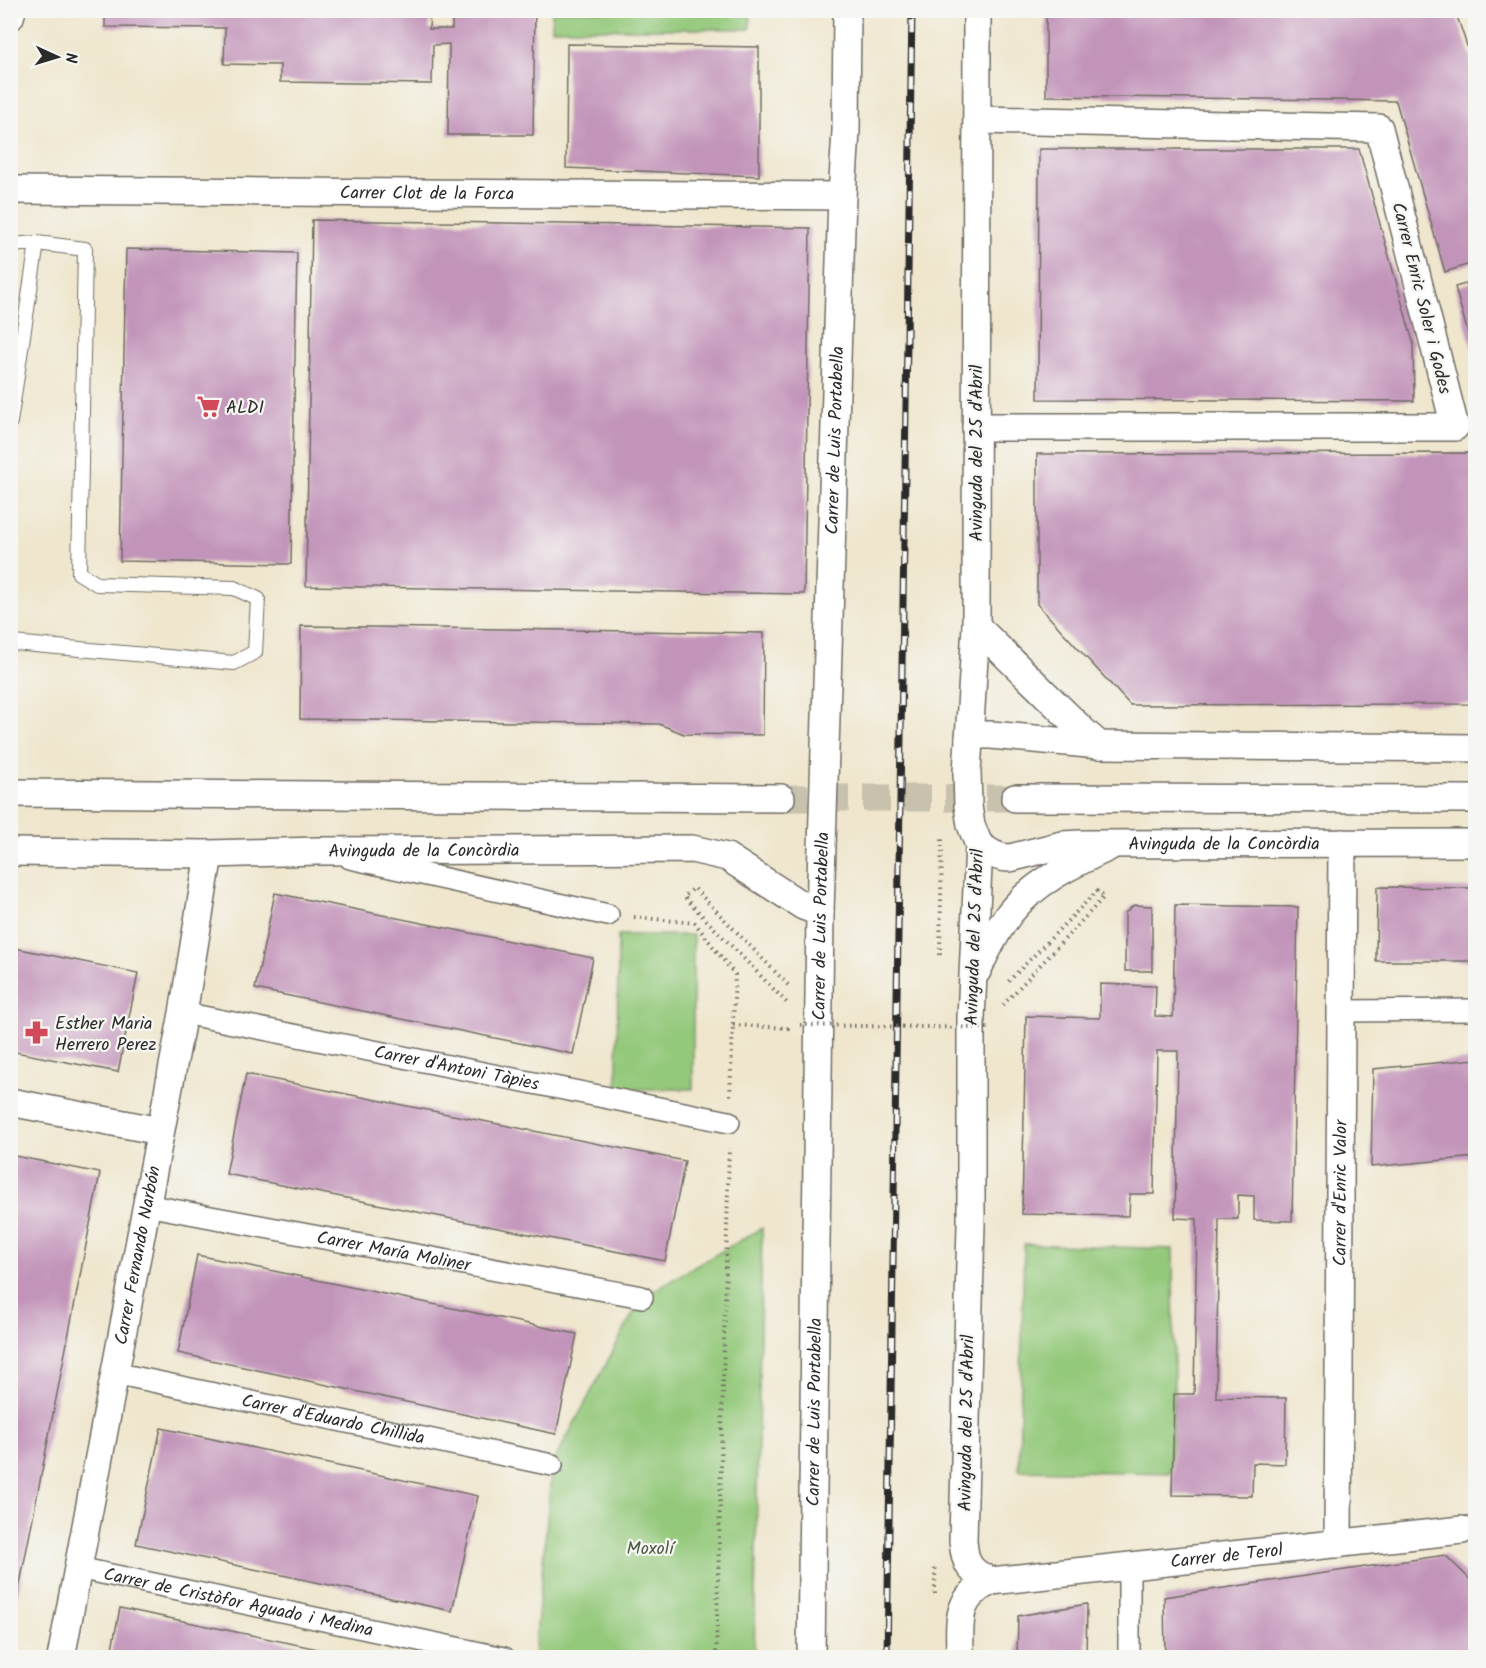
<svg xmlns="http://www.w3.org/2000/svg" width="1486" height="1668" font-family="Kalam,sans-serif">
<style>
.green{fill:#94c97b;stroke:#607a53;stroke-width:1.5}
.building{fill:#c294ba}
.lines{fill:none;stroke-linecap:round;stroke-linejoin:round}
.minor-tunnel{stroke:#c8c1ad;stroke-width:27;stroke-dasharray:27 14;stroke-linecap:butt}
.service-casing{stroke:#706c64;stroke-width:16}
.pedestrian-casing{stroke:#706c64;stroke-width:24}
.minor-casing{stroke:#706c64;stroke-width:30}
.path{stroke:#706c64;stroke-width:4;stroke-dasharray:1.5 4.5;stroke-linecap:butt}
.service{stroke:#fff;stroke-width:14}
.pedestrian{stroke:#fff;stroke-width:21}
.minor{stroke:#fff;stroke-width:27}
.rail-casing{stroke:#2b2b2b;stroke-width:7}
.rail{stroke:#f6f6f2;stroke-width:4.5;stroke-dasharray:14;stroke-linecap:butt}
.path-bridge{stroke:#706c64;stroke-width:4;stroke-dasharray:1.5 4.5;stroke-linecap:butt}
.labels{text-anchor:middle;stroke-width:4.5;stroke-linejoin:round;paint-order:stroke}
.street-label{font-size:18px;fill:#2b2b2b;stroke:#f6f6f2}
.poi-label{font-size:18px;fill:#2b2b2b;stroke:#f6f6f2;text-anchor:start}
.park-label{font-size:18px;fill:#4a5a43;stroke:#f6f6f2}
</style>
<rect width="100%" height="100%" fill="#f6f6f2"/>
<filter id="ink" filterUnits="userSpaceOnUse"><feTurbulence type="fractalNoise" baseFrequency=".0167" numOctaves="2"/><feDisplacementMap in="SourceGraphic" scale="12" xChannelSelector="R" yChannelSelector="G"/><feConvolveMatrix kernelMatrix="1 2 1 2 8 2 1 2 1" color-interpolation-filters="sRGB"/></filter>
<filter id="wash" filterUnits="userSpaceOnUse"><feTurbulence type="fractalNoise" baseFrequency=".008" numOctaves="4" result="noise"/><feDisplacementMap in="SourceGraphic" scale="24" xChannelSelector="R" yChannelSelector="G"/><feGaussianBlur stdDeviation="1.35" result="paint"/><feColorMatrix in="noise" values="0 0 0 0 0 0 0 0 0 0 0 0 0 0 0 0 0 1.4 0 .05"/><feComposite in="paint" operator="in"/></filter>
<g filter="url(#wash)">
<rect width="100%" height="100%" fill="#efe6cd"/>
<path class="green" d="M552,11H751L750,29H552Z
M618,935H693V1089H617Z
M762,1228L754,1657L534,1658L552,1465L642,1297Z
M1024,1244L1173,1249L1174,1394L1170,1473L1019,1470Z"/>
<g id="blocks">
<path class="building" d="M105,10H430L429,29H452V10H535L533,135H448L449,44L433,45L432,84L280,82V65L224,64L225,28L105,27Z
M1046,10H1455L1476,73V262L1445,272L1396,101L1046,96Z
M567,44L759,47V176L566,168Z
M1039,149H1359L1413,342L1414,401L1038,399Z
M312,220L810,228L804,594L306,586Z
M126,249L297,253L291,564L120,561Z
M1476,281V358H1475L1455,287Z
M1476,453V704L1130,705L1037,604V454Z
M301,626L764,633L763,735L684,734L659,724L300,719Z
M1377,887L1476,888V961H1376Z
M275,893L593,958L573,1054L255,989Z
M1134,905L1152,906V971H1125V913Z
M1175,905L1298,907L1292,1221L1254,1220V1196L1238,1195V1219H1219L1216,1397L1286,1398L1285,1464L1253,1463L1252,1496L1172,1495L1174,1394H1194L1197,1219L1175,1218L1178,1051H1157L1154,1194H1130L1129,1216L1022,1214L1026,1016L1100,1018V984L1156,986L1155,1016L1173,1017Z
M10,947L138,973L118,1072L10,1051Z
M1476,1059V1157L1371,1167L1373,1069Z
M246,1074L685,1161L665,1261L226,1174Z
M10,1155L100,1173L12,1625H10Z
M197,1255L577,1334L556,1434L178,1353Z
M161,1428L478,1496L452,1611L136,1544Z
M1445,1555L1476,1585V1658H1165L1164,1597Z
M1087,1604L1086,1658H1017L1018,1616Z
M120,1608L352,1656V1658H110Z"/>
</g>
</g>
<g filter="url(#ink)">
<use href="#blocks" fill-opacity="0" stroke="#706c64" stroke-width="1.5"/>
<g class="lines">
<path class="minor-tunnel" d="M781,798H1015"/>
<defs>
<path id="service" d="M10,245L37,243L85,249L79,573L97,584L234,588L258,599L255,652L234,663L13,643L10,638
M10,422L37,243"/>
<g id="pedestrian">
<path d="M350,858L608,915"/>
<path d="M1342,1011L1476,1010"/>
<path id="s1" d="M183,1013L729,1122"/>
<path id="s2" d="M146,1205L642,1297"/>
<path id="s3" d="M114,1373L552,1465"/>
<path id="s4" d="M78,1568L504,1658"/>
<path d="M1129,1658V1567"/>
</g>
<g id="minor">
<path d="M977,10L976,626L967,772L968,806L971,825L979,845L971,1018V1224L963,1541C965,1565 970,1572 991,1581"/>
<path d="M10,17L12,10"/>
<path id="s5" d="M10,190L842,196"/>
<path d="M976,427H1455L1379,128L978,120"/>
<path d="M976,626L1083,731L1099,745"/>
<path d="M969,738L979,735H991L1099,745L1476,748"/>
<path d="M10,793L781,798"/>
<path d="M1015,798L1476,799"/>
<path id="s6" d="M979,845C989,852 997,858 1010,858L1062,845L1080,844L1476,843"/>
<path id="s7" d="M10,852L209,854L318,851L692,849L727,857L803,906L820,912"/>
<path d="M977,971C986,951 996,932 1009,914C1034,882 1073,864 1109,847"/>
<path d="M10,1102L160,1131"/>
<path id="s8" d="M1338,1544L1342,843"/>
<path id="s9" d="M61,1658L183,1013L209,854"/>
<path id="s10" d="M811,1658L820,912L842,196L846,131L847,10"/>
<path id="s11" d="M960,1658C960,1622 954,1599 991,1581L1462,1530"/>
</g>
</defs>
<use href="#service" class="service-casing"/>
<use href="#pedestrian" class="pedestrian-casing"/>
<use href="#minor" class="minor-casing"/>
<path class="path" d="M634,917L695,923L735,975L730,1096
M940,955L942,839
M788,985L694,888L684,897L788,1004
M1003,1005L1104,897L1097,891L1008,982
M733,1025L788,1028V1027
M935,1594V1568
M716,1658L729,1148"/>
<use href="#service" class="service"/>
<use href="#pedestrian" class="pedestrian"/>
<use href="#minor" class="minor"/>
<defs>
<path id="rail" d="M887,1658L912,10"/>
</defs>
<use href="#rail" class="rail-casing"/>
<use href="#rail" class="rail"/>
<path class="path-bridge" d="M800,1025L989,1028"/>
</g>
</g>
<defs>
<symbol id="supermarket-bare" viewBox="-9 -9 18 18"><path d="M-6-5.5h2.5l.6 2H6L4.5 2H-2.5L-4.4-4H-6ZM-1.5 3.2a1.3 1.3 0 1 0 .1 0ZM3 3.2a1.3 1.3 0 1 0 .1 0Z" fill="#d1495b" stroke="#f6f6f2" stroke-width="2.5" paint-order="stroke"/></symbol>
<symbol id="pharmacy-bare" viewBox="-9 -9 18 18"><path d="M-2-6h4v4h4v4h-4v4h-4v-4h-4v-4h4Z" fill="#d1495b" stroke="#f6f6f2" stroke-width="2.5" paint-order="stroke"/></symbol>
</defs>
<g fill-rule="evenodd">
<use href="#supermarket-bare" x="192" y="390" width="33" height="33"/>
<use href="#pharmacy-bare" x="20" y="1016" width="33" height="33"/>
</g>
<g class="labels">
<g class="street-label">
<text dy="6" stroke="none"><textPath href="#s5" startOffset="417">Carrer Clot de la Forca</textPath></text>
<text transform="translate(1422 298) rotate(76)" y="6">Carrer Enric Soler i Godes</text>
<text dy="6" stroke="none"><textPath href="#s10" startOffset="1218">Carrer de Luis Portabella</textPath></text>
<text transform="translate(976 453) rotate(-90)" y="6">Avinguda del 25 d'Abril</text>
<text dy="6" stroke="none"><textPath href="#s6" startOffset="250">Avinguda de la Concòrdia</textPath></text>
<text dy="6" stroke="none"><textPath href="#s7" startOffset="414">Avinguda de la Concòrdia</textPath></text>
<text dy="6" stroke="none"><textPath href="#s10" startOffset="732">Carrer de Luis Portabella</textPath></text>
<text transform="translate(974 937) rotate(-88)" y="6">Avinguda del 25 d'Abril</text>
<text dy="6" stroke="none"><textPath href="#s1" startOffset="279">Carrer d'Antoni Tàpies</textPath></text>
<text dy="6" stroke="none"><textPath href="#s8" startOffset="351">Carrer d'Enric Valor</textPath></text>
<text dy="6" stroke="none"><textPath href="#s2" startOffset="252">Carrer María Moliner</textPath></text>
<text dy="6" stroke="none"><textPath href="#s9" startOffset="410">Carrer Fernando Narbón</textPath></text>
<text dy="6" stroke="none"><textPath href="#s10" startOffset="246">Carrer de Luis Portabella</textPath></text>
<text dy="6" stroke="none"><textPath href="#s3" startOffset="224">Carrer d'Eduardo Chillida</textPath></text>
<text transform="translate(966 1423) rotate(-89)" y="6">Avinguda del 25 d'Abril</text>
<text dy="6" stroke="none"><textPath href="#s11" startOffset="327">Carrer de Terol</textPath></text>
<text dy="6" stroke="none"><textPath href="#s4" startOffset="164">Carrer de Cristòfor Aguado i Medina</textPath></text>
</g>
<g class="poi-label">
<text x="226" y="413">ALDI</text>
<text x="55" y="1029">Esther Maria<tspan x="55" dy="21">Herrero Perez</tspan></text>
</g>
<g class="park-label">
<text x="650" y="1554">Moxolí</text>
</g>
</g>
<rect width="1486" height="1668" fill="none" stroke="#f6f6f2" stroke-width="36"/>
<g transform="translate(57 57) rotate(94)" stroke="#f6f6f2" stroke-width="4.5" paint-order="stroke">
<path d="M0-4.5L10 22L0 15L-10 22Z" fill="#2b2b2b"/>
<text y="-9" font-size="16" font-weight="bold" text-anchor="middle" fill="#2b2b2b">N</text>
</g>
</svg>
